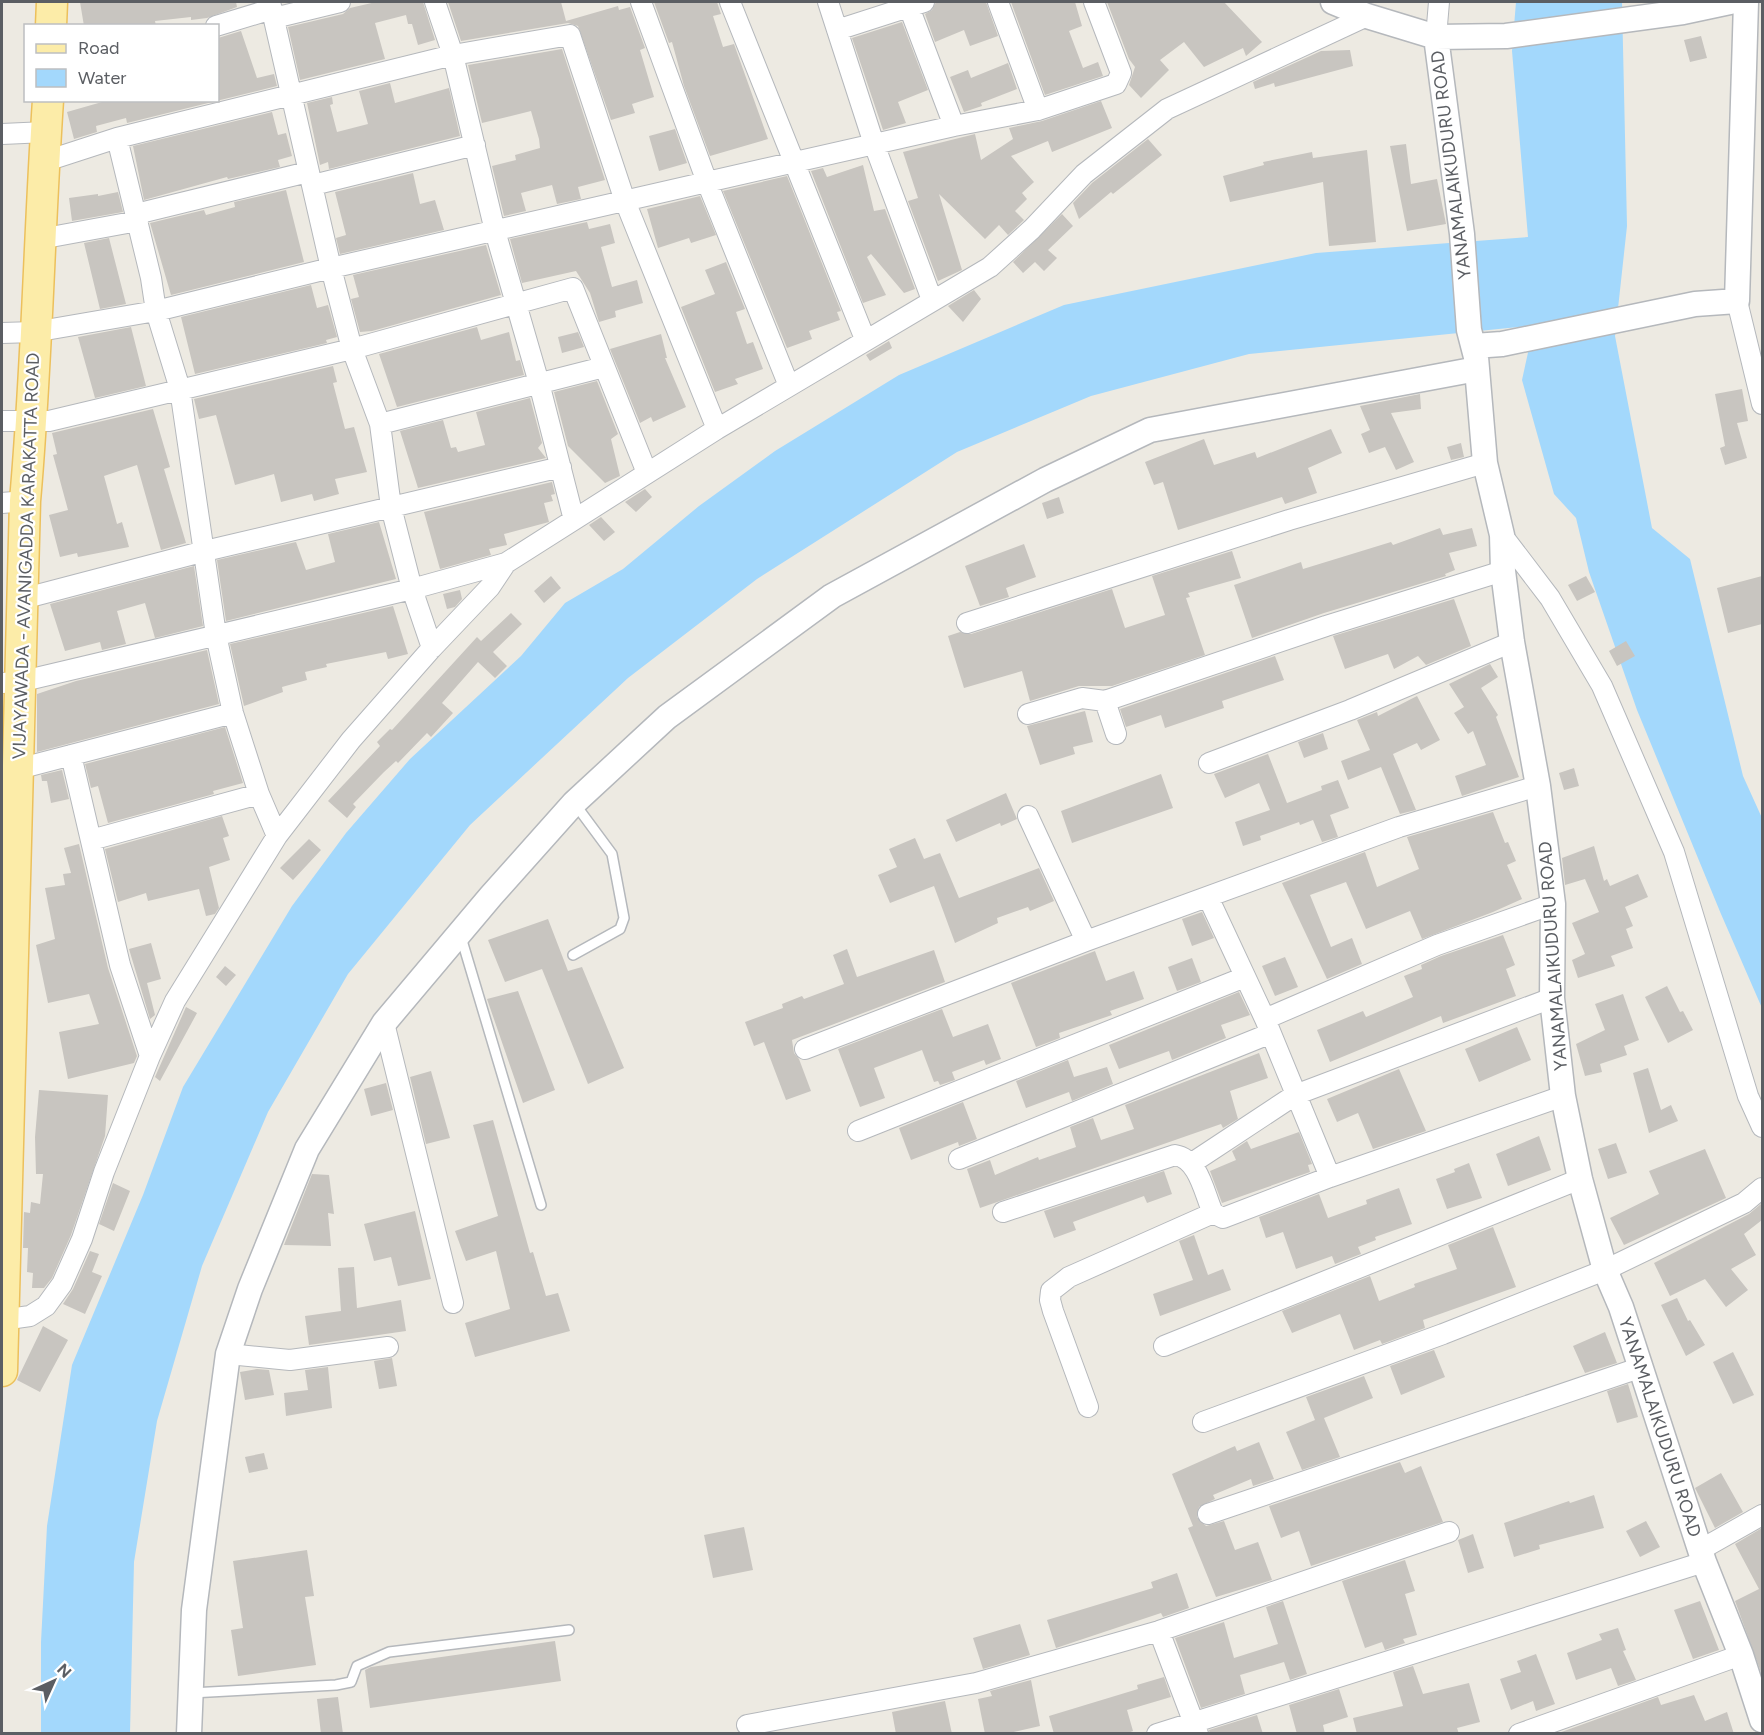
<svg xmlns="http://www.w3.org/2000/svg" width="1764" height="1735" font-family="Figtree,sans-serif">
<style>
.water{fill:#a3d8fc}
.building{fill:#c8c5c0}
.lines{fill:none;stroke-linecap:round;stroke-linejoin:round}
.service-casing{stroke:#b5b8bc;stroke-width:12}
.minor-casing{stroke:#b5b8bc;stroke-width:22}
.tertiary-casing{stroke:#b5b8bc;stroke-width:27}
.primary-casing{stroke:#ecc05c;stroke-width:33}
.service{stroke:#fff;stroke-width:9}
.minor{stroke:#fff;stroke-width:20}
.tertiary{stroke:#fff;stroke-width:24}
.primary{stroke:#fceca8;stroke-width:30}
.labels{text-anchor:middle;stroke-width:4.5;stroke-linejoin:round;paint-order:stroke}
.street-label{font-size:18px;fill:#5b5e63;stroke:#fff}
</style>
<rect width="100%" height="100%" fill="#edeae2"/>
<path class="water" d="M1516,2H1622L1627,226L1615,336L1652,528L1690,559L1743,776L1762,818V1008L1721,914L1637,710L1589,572L1576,518L1554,494L1522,380L1529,348L1528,326L1249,354L1091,396L957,452L757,579L628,678L470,825L348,974L268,1112L202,1266L157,1421L134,1562L130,1733L41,1734V1642L47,1526L72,1365L143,1195L183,1087L292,906L346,833L410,759L521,656L565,603L623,569L699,506L775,451L899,375L1064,305L1316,253L1528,237L1512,51Z"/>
<path class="building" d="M80,2H236L237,7L207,18L191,20V17L155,21L156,26H84Z
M376,2H423L435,40L418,45L412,24H408L406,15L375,23L385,59L300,80L288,27L343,14L350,8Z
M448,2H561L566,21L618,6L619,10L630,7L645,48L640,50L654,97L632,104L635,113L611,120L578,26L568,23L461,41Z
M654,2H717L721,14L713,16L723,47L734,44L768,139L710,156L684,86L672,42L669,43Z
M936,2H986L998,36L970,46L964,30L935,42L925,14L932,10Z
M1011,2H1075L1082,26L1069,31L1083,68L1098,62L1103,76L1045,95Z
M1107,2H1224L1262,42L1246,56L1243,48L1204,67L1184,42L1160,60L1169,70L1141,98L1129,85L1135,67L1129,59Z
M902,22L928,90L898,102L906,123L883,130L852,38Z
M241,31L257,78L274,74L277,86L127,123L126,118L96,126L97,132L74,139L67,112L109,100H218V38Z
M1701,36L1707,58L1690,62L1684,40Z
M562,49L605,180L578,187L581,199L557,204L552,185L521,193L526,211L504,216L492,166L516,160L515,155L540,148L539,139L531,111L482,123L468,65Z
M1350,50L1353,66L1275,87L1274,83L1255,89L1253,82L1321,51Z
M1008,63L1017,89L981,103L982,106L964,112L950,77L968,70L971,78Z
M390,83L395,103L449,88L460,136L329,169L328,162L320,165L307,103L332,97L333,104L330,105L337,132L368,124L359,91Z
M1101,101L1112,128L1052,152L1048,141L1011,156L1034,182L1022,193L1027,199L1015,211L1024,220L1008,235L999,225L985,239L939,194L962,270L938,281L908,201L918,198L903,152L975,134L981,160L1013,139L1009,128L1042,121Z
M272,112L278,135L286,133L292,156L278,160L280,167L228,179L227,177L144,200L133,146Z
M675,129L687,163L659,171L649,136Z
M1148,139L1162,155L1113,194L1111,192L1079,219L1073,203L1092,183Z
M1406,144L1411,184L1437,179L1446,224L1407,231L1390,146Z
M1367,150L1376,242L1329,246L1323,182L1230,202L1223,176L1264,165L1263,162L1312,152L1313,158Z
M863,165L874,211L885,209L915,289L904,293L871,254L867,257L886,295L863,303L811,171L823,168L827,177Z
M413,173L420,204L435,200L444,230L340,254L336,238L346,235L335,192Z
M787,176L841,311L837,312L840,320L809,331L812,339L787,348L723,191Z
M286,190L304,262L171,295L150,223L204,210L206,215L235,207L234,202Z
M118,192L123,212L72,221L69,198L98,194V196Z
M700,196L716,235L691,243L689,238L658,248L647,209Z
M1062,214L1073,226L1048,250L1057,258L1044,271L1035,262L1023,273L1013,262Z
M587,222L589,229L610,224L615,243L601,247L612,287L637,280L643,303L615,311L616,317L599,322L590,293L576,271L522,283L510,239Z
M109,238L126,304L100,309L84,243Z
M486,245L501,295L372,331L360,332L351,299L359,297L353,275Z
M726,262L745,309L736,312L747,344L753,342L763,369L735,379L738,384L715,392L681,307L715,294L705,270Z
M311,285L317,308L328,305L337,337L326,340L327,343L195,374L181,317Z
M974,290L981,299L963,322L948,306Z
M131,327L146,386L95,398L78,337Z
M477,327L481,340L509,332L516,361L520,360L524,375L397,407L379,354Z
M578,332L584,347L562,353L558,337Z
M661,334L667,358H665L686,407L653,422L651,417L640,423L610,349Z
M889,341L892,348L870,361L866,355Z
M333,366L337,382L333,383L345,429L354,427L367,472L335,479L339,494L314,501L312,494L281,502L274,474L235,485L216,415L199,419L194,399Z
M597,381L618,434L611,439L620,476L605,483L568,446L554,392Z
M1742,389L1748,421L1737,423L1747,458L1725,465L1720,448L1725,446L1715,394Z
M1420,394L1421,409L1391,413L1414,462L1396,470L1385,447L1369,453L1361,434L1370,430L1360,406Z
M530,398L542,443L538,448L546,458L418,488L400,431L443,420L451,448L456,447L458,452L485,445L476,412Z
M153,409L170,467L164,469L186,543L161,550L137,465L104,476L117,524L122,522L129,547L78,557L77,553L60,557L49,515L68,510L53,455L57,454L52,433Z
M1331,429L1342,453L1308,468L1317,493L1285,504L1282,497L1178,530L1163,482L1154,485L1145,462L1204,439L1214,465L1255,452L1257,458Z
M1461,443L1464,457L1451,460L1447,447Z
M552,482L555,494L551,495L553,501L544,503L549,522L504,534L507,545L489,549L491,555L440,569L424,512Z
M645,489L652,497L636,512L625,502Z
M1059,497L1064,513L1047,519L1042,503Z
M601,517L615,532L604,541L589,525Z
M379,522L396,579L226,621L217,560L296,542L306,570L335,562L328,534Z
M1440,528L1443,535L1472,528L1477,546L1449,553L1455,570L1445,574L1446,576L1324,613L1252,638L1234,585L1301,562L1303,569L1391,542L1393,545Z
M1024,544L1036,577L1006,588L1009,597L980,606L965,566Z
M1232,551L1241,578L1188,593L1190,597L1186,598L1205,655L1112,686H1079L1030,701L1022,671L964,688L948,636L960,632L971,634L1112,589L1125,628L1165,615L1152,576Z
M194,566L203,626L155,638L145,603L117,611L126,644L102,650L100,642L65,651L50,604Z
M551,576L561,588L544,603L534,591Z
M1586,576L1595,592L1577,601L1568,585Z
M1762,576V624L1728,633L1717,588Z
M460,590L462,599L455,607L447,609L443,594Z
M1454,599L1471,646L1426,665L1418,656L1394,669L1388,654L1345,669L1333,636Z
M393,606L408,654L388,659L386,652L326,664L327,667L305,672L307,680L282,687L283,692L244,706L230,644Z
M511,613L522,624L493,652L507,666L495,678L478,662L442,703L453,713L431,737L427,733L398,763L396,761L384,772L353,804L356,807L347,818L328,801L380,746L377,742L390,729L392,730L477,637L481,641Z
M1626,641L1635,656L1617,666L1609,651Z
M207,650L219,704L37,752V694L76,681Z
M1275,656L1284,680L1222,701L1224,708L1165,728L1161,715L1126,727L1120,709Z
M1490,664L1498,677L1481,688L1498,715L1496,717L1519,777L1462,796L1455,776L1486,765L1473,731L1468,734L1454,713L1464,707L1449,684Z
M1417,696L1440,740L1421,750L1417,743L1393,754L1416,810L1400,814L1381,767L1348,780L1341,761L1370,750L1357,720L1377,712L1378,716Z
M1085,711L1093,742L1073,747L1075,754L1040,765L1027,726Z
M225,727L243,783L213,791L214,794L108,823L98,786L91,788L85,764Z
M1323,733L1328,749L1304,758L1298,742Z
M1268,754L1287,803L1322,790L1321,786L1338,780L1349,808L1330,815L1338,837L1322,842L1313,820L1300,825L1299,822L1260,836L1261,840L1243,846L1235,822L1270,810L1259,783L1225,798L1214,774Z
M1574,768L1579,786L1564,790L1559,773Z
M62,770L69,799L51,803L47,781H42L41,775Z
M1161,774L1173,808L1072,843L1061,811Z
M1006,793L1017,819L1001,826L1000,823L956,842L946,820Z
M1493,812L1505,843L1508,842L1516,861L1507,865L1522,899L1493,912L1422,939L1410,911L1366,929L1346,882L1310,895L1331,947L1352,938L1362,964L1327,979L1282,883L1365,852L1377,887L1419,869L1407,837Z
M222,816L229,836L223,838L230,860L209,867L219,908L215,914L206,916L199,889L148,901L146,893L118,902L105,849Z
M915,838L924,859L940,853L959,898L1039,868L1054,901L1030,911L1028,907L997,918L998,923L955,943L934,886L890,903L878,875L897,867L889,849Z
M309,839L321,850L293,880L280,868Z
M79,844L108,968L137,1056L134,1063L68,1079L59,1032L99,1024L89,994L48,1003L36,945L55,939L45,888L65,885L63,874L71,873L64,848Z
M1594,846L1604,881L1607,879L1610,886L1638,874L1648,897L1625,907L1633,926L1626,929L1633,948L1611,956L1615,966L1578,978L1572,960L1585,954L1572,923L1599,912L1585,879L1565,885L1562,858Z
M1202,912L1214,938L1192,946L1182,919Z
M548,919L568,971L582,967L624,1068L588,1084L542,969L505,982L488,940Z
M1503,935L1515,965L1506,969L1516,996L1443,1023L1441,1016L1330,1062L1317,1030L1363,1011L1366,1017L1413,997L1404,976L1422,969L1421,965L1441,956Z
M151,943L161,979L147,983L155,1015L150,1019L129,949Z
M847,949L857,977L934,950L945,982L792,1040L794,1053L799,1059L811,1091L786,1100L764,1042L754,1046L745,1022L783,1008L782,1004L802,996L804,999L844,984L833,955Z
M1095,951L1106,981L1134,971L1144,999L1110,1011L1112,1015L1059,1033L1060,1038L1036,1047L1011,983Z
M1285,957L1298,987L1275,996L1262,966Z
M1192,958L1201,982L1177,991L1168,967Z
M225,966L236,975L226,986L216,977Z
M1667,986L1680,1012L1683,1011L1693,1030L1668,1043L1645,997Z
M518,991L555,1090L523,1103L487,999Z
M1239,992L1250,1015L1221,1025L1226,1038L1172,1060L1169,1051L1119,1069L1109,1045Z
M1623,994L1639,1040L1624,1046L1627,1055L1600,1064L1602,1072L1585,1076L1576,1044L1605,1030L1595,1004Z
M186,1007L197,1013L160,1081L155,1077Z
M942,1009L953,1037L988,1024L1001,1059L986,1065L984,1060L952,1072L955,1080L940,1085L938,1081L934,1082L922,1050L874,1068L885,1098L860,1107L838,1049Z
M1517,1027L1531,1060L1479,1082L1465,1049Z
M1259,1053L1268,1078L1230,1091L1238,1119L1223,1128L1221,1124L980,1208L967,1169L990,1160L995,1175L1038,1157L1039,1160L1076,1147L1070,1127L1093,1118L1101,1140L1134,1129L1125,1105Z
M1068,1060L1074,1077L1107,1067L1113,1084L1072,1101L1069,1092L1026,1108L1016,1081Z
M1648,1068L1661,1110L1671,1105L1678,1121L1649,1133L1633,1073Z
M1399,1069L1426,1131L1373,1149L1358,1113L1337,1122L1327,1099Z
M431,1071L450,1138L426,1144L410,1077Z
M386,1083L393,1110L371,1116L364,1089Z
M39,1090L108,1095L105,1136L71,1235L52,1278L44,1288H32L33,1273L27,1272L28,1248H23L24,1212L30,1213L31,1202L40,1204L43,1174H36L35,1137Z
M963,1102L977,1139L959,1146L958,1142L911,1160L899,1128Z
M493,1120L530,1253L533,1252L546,1296L558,1293L570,1331L475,1357L465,1323L510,1309L496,1251L466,1261L455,1231L498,1216L473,1125Z
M1299,1132L1312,1164L1308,1165L1310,1172L1222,1203L1210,1171L1236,1160L1232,1151L1247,1141L1251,1149Z
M1539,1136L1551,1170L1508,1186L1496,1154Z
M1616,1143L1627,1173L1608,1179L1598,1149Z
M1705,1149L1726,1198L1624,1245L1610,1218L1659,1194L1649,1171Z
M1469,1163L1482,1198L1447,1209L1436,1179L1455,1172L1454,1169Z
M1164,1171L1172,1194L1147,1203L1144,1196L1073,1222L1076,1230L1054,1238L1044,1211Z
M312,1174L329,1175L334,1214L328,1213L331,1246L284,1245Z
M113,1183L130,1191L114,1231L99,1224Z
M1399,1188L1412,1224L1375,1237L1376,1240L1358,1247L1361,1254L1335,1264L1332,1256L1296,1269L1283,1232L1266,1238L1259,1217L1319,1194L1328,1218L1367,1204L1366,1200Z
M1761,1204L1762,1220L1744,1234L1756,1255L1731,1269L1748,1290L1726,1307L1705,1279L1670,1296L1654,1263L1749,1214Z
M415,1211L431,1279L398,1286L391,1257L374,1261L364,1224Z
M1493,1227L1516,1287L1423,1320L1425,1328L1382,1344L1380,1340L1354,1350L1340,1314L1292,1333L1282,1311L1370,1276L1379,1301L1415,1287L1414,1284L1457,1269L1448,1245Z
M1194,1235L1208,1275L1223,1269L1231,1290L1160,1316L1153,1294L1193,1280L1179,1241Z
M90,1251L99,1254L92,1272L102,1276L85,1314L63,1304L73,1289Z
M354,1267L357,1308L401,1300L406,1331L309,1345L305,1316L341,1311L338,1268Z
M1677,1298L1688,1321L1690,1320L1705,1345L1686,1356L1661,1305Z
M43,1326L68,1340L40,1392L17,1380Z
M1605,1332L1617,1363L1585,1373L1573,1346Z
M1434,1350L1445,1377L1401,1395L1390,1366Z
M1733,1352L1754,1395L1733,1404L1713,1362Z
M392,1358L397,1386L379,1389L374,1361Z
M328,1367L332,1408L286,1416L284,1393L308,1390L305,1370Z
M257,1369L269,1370L274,1395L245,1400L240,1372Z
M1364,1376L1373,1398L1324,1418L1340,1457L1302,1470L1286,1432L1315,1420L1306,1397Z
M1628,1384L1638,1417L1617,1423L1607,1391Z
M1259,1442L1274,1479L1253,1486L1251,1479L1213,1495L1215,1499L1199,1507L1197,1517L1206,1526L1224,1521L1235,1550L1258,1542L1272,1580L1216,1597L1188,1528L1193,1526L1172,1474L1235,1446L1237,1451Z
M264,1453L268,1469L249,1473L245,1457Z
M1400,1462L1405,1473L1421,1466L1443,1522L1311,1566L1299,1531L1281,1538L1269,1506Z
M1721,1473L1743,1512L1715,1528L1695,1488Z
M1594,1495L1604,1528L1539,1545L1540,1549L1514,1557L1504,1523L1569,1501L1570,1503Z
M1646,1521L1660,1547L1640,1557L1626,1531Z
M744,1527L753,1570L713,1578L704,1535Z
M1762,1528V1675L1735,1601L1759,1589L1735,1544Z
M1473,1534L1484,1568L1468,1573L1458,1540Z
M307,1550L314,1596L305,1597L316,1665L238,1676L231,1630L243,1628L233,1561Z
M1405,1560L1415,1591L1405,1594L1417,1635L1403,1639L1405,1643L1385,1650L1382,1642L1365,1648L1342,1581Z
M1177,1573L1189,1608L1163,1617L1161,1613L1056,1648L1047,1620L1153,1588L1151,1582Z
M1283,1601L1307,1674L1290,1680L1284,1662L1240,1675L1245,1694L1201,1708L1175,1638L1224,1622L1234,1658L1278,1644L1266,1607Z
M1700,1601L1719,1650L1693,1659L1674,1610Z
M1020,1624L1030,1655L983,1669L973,1638Z
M1618,1628L1626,1650L1623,1651L1636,1680L1618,1686L1611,1668L1576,1680L1567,1653L1602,1640L1599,1634Z
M555,1641L561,1681L370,1708L365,1670L371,1667Z
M1536,1654L1555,1704L1536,1711L1533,1701L1511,1710L1500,1679L1521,1672L1517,1661Z
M1413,1666L1423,1694L1469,1683L1480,1722L1457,1728L1459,1734H1357L1353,1718L1403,1706L1393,1672Z
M1164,1677L1171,1697L1127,1710L1133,1731L1125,1734H1054L1049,1716L1138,1689L1137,1685Z
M1031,1680L1040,1726L1005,1734H985L978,1699L992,1696L990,1691Z
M1339,1689L1348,1717L1323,1725L1325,1734H1297L1289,1705Z
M1694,1695L1705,1721L1727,1712L1734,1734H1556L1658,1697L1661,1705Z
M338,1697L343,1734H321L317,1699Z
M945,1701L952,1734H896L892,1712Z
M1257,1715L1263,1734H1210L1209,1730Z"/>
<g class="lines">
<defs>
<path id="service" d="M461,937L541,1205
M573,955L620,929L624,918L612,854L575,804
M191,1693L336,1685L351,1682L357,1666L389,1652L569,1630"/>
<path id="minor" d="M270,2L331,268L352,349L380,424L391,507L412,589L432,648
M435,2L453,55L570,35L625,201L717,429
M641,2L707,182L789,386
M730,2L865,339
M828,2L874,144L932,300
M998,2L1038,110
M909,7L954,126
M274,18L340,2
M216,26L272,9
M837,30L924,2
M1436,37L1439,2
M2,134L46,132
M117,138L151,278L156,311L180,389L216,635L233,713L259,794L277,836
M43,162L117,138L453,55L495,231L539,383L574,520
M313,185L475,145
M136,214L308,172
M40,239L138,221
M1737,301L1762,404
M2,333L34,332L156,311L331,268L707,182L954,126L1038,110L1116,84L1121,73L1094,2
M2,421H49L352,349L573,288L647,473
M380,424L604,367
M2,503L25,501
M1502,535L1550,598L1602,686L1674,852L1748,1096L1762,1127
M22,599L205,551L561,467
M967,623L1289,520L1485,463
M2,683L19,682L412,589L506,563
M1105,701L1116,734
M1028,714L1082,698L1105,701L1326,626L1503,571
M71,755L120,965L150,1056
M1209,763L1350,710L1512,642
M18,769L233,713
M1028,816L1086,941
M91,840L259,794
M1208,897L1265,1019L1330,1177
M1265,1019L1437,945L1553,904
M384,1023L453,1303
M805,1049L1086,941L1399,827L1538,786
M858,1131L1245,977
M959,1159L1269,1034
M1192,1163L1295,1095L1552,998
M1003,1212L1175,1155C1199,1159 1204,1193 1213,1213L1223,1218L1330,1177L1563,1096
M2,1320L30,1316L46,1306L62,1284L82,1239L104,1172L150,1056L175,1001L277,836L351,740L432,648L490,587L506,563L717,429L990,267L1032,229L1084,174L1167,109L1367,16
M1164,1346L1580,1179
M228,1354L290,1360L388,1347
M1088,1407L1053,1311L1050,1300L1051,1291L1069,1277L1213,1213
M1203,1422L1443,1334L1605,1270L1744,1203L1762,1188
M1208,1514L1639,1368
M1700,1550L1762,1515
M1159,1631L1198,1734
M747,1725L976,1683L1159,1631L1449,1532
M1157,1734L1704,1562
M1519,1734L1741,1655"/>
<path id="tertiary" d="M1333,2L1367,16L1436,37L1462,234L1469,330L1476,357L1485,463L1502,535L1503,571L1512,642L1538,786L1553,904L1552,998L1563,1096L1580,1179L1605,1270L1621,1307L1704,1562L1741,1655L1762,1720
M1436,37L1506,36L1683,12L1730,2
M1474,346L1502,344L1695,304L1737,301L1746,2
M189,1734L194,1610L228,1354L250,1289L307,1149L384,1023L491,896L574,803L667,717L832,596L1045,480L1150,430L1477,369"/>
<path id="primary" d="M51,26L52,2
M2,1371L25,501C37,368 39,234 48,100"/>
</defs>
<use href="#service" class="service-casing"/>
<use href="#minor" class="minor-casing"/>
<use href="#tertiary" class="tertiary-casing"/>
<use href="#primary" class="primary-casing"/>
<use href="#service" class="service"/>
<use href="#minor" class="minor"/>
<use href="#tertiary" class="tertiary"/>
<use href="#primary" class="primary"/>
</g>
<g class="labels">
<g class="street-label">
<text transform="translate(1451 165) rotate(-97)" y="6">YANAMALAIKUDURU ROAD</text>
<text transform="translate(26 556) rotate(-88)" y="6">VIJAYAWADA - AVANIGADDA KARAKATTA ROAD</text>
<text transform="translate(1553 956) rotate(-94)" y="6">YANAMALAIKUDURU ROAD</text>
<text transform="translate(1660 1427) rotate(72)" y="6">YANAMALAIKUDURU ROAD</text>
</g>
</g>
<rect width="1764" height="1735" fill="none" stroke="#5b5e63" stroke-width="6"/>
<rect x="24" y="24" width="195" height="78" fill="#ffffff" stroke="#bdbfc1" stroke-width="1.5"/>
<rect x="36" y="44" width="30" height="9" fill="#fceca8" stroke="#bdbfc1" stroke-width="1.5"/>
<text x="78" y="54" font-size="18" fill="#5b5e63">Road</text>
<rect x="36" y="69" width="30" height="18" fill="#a3d8fc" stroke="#bdbfc1" stroke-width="1.5"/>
<text x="78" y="84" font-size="18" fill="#5b5e63">Water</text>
<g transform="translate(54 1681) rotate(45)" stroke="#ffffff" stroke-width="4.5" paint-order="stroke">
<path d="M0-4.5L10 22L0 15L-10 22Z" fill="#5b5e63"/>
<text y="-9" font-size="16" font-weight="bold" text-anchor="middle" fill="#5b5e63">N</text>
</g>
</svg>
